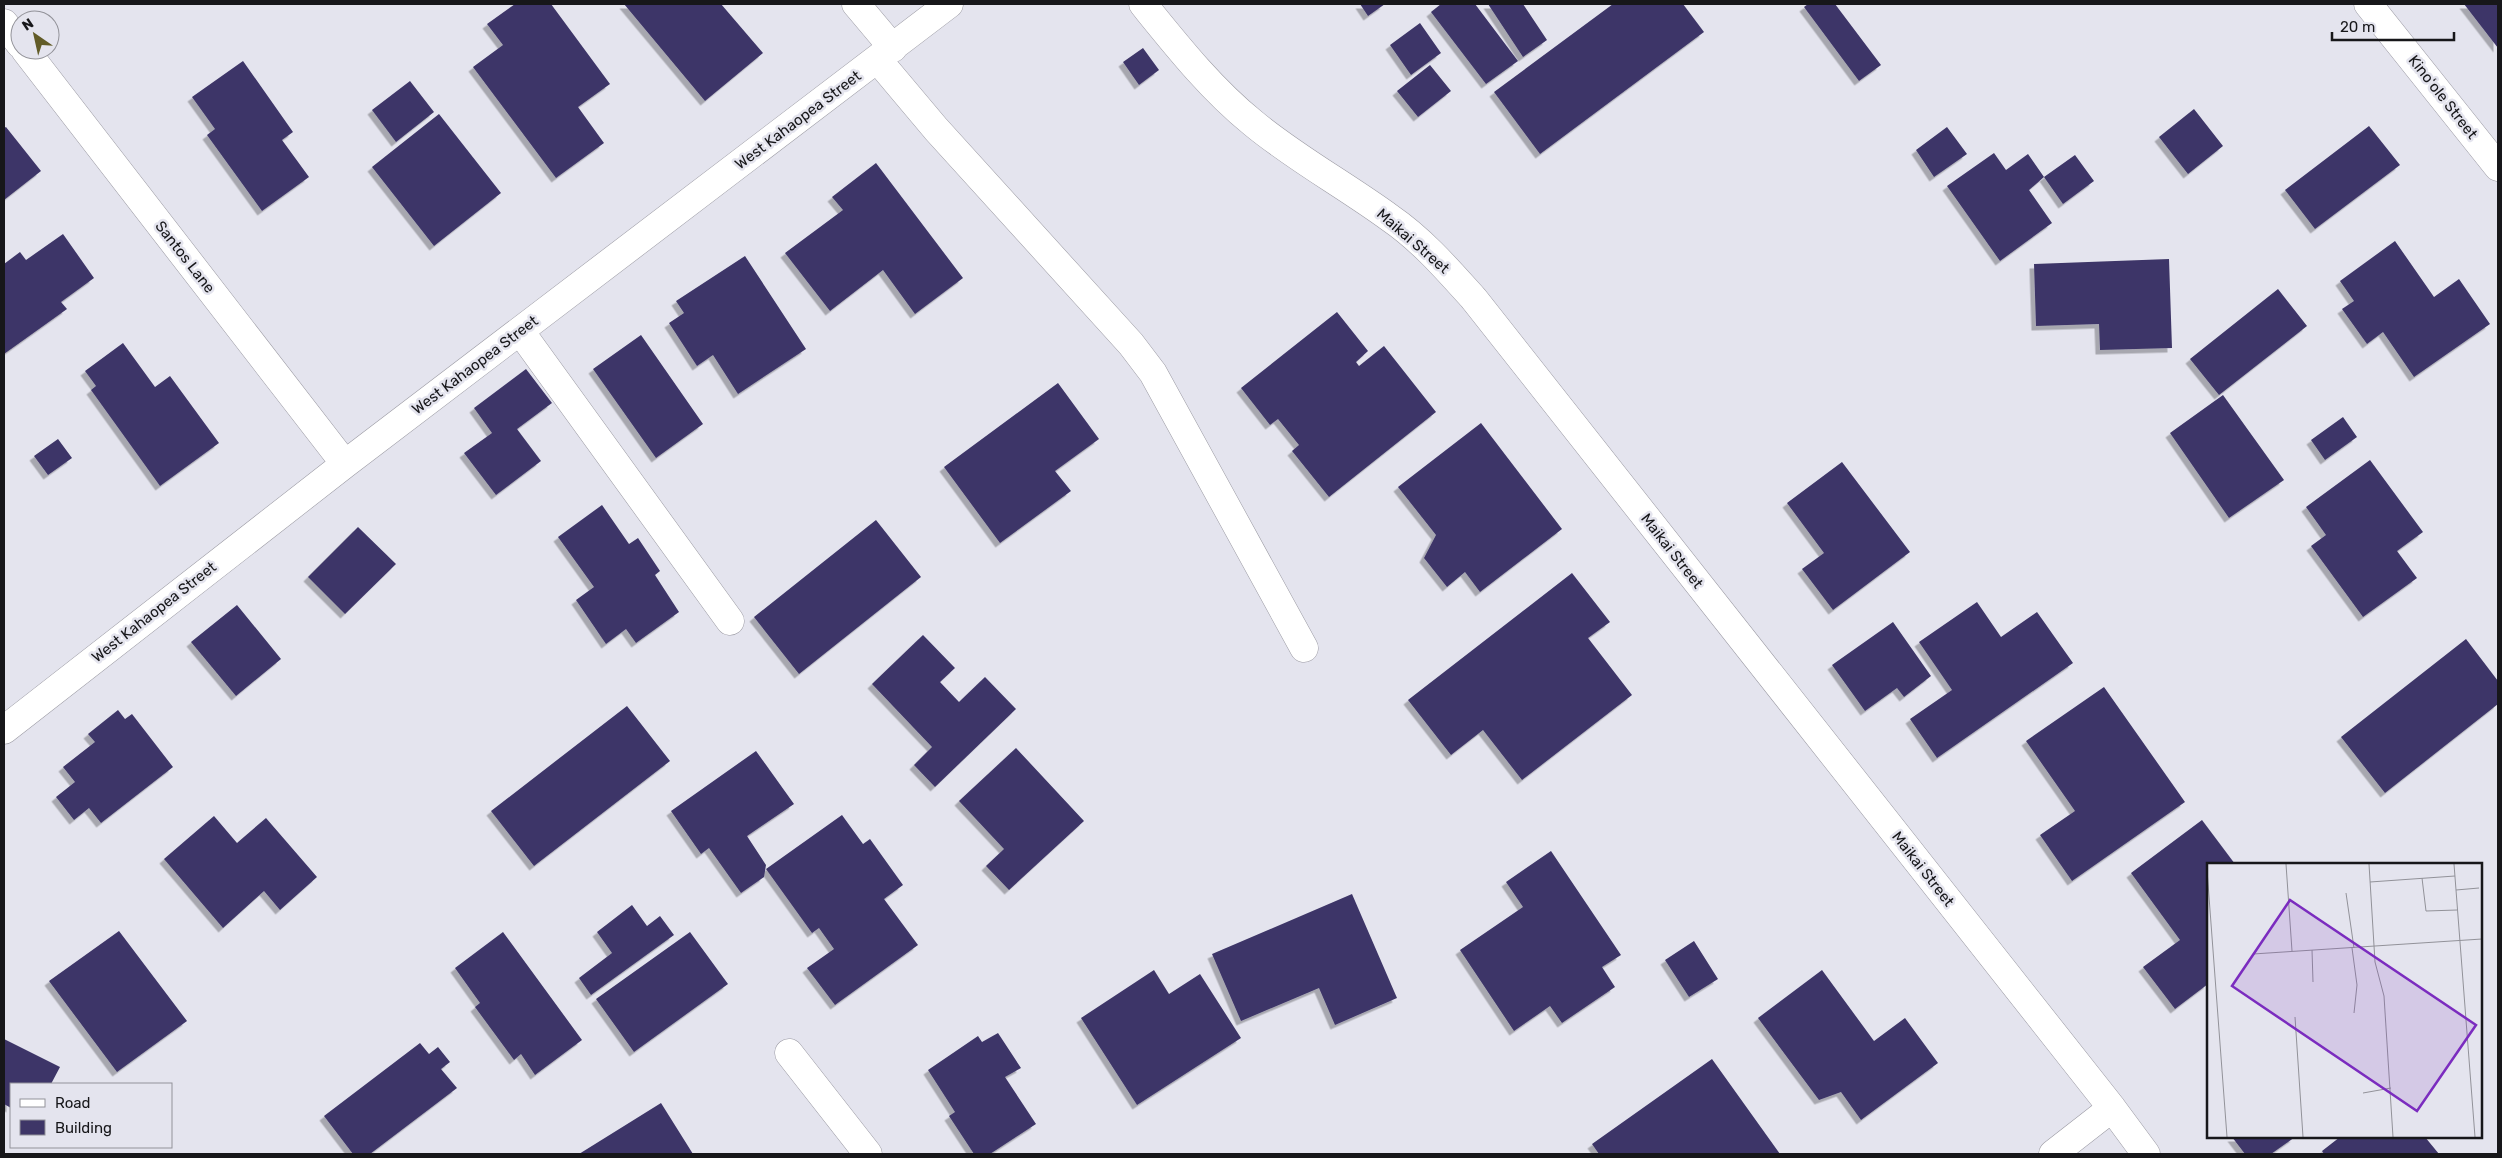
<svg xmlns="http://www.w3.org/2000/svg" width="2502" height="1158" font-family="Rubik,sans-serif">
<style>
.building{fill:#3e3667;filter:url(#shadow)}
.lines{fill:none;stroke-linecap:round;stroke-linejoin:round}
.minor-casing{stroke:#9b9aa3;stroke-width:29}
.minor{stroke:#fff;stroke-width:28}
.labels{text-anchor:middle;stroke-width:5;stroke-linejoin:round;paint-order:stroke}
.street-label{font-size:15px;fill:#17171a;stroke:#e4e4ee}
.inset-road{fill:none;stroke:#929299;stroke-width:1}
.view{fill:#7b2cbf;fill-opacity:0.15;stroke:#7b2cbf;stroke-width:2.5}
.inset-edge{fill:none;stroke:#17171a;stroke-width:2.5}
</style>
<defs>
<filter id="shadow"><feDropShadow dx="-4.5" dy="4.5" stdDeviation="0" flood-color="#0004"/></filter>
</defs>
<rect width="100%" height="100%" fill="#e4e4ee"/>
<path class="building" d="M515,4H551L610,84L578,107L604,143L556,178L473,67L503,45L487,24Z
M624,4H721L763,53L705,101Z
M1360,4H1385L1368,16Z
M1441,4H1475L1518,61L1486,84L1431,12Z
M1488,4H1523L1547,40L1523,57Z
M1613,4H1683L1704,32L1540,154L1494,92Z
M1808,4H1835L1881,65L1859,81L1804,7Z
M2464,4H2498V48Z
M1420,23L1441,53L1411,75L1390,45Z
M1143,48L1159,70L1139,85L1123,62Z
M243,61L293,132L282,140L309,177L262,211L207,135L215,129L192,97Z
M1430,65L1451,91L1418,117L1397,91Z
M410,81L434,112L396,142L372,110Z
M2194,109L2223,146L2188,174L2159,137Z
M439,114L501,193L434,246L372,167Z
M2369,126L2400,165L2315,229L2285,190Z
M6,127L41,171L4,200V128Z
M1947,127L1967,154L1934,177L1916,150Z
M1994,153L2006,170L2028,154L2044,177L2029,190L2052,223L2000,261L1947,186Z
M2075,155L2094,181L2063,204L2044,177Z
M876,163L963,278L915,314L883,270L830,311L785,253L843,210L832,197Z
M63,234L94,278L61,302L67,309L4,354V264L20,252L26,260Z
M2395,241L2434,297L2459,279L2490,324L2414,377L2383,332L2367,344L2342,309L2354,301L2340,281Z
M745,256L806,349L738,394L713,355L697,366L669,323L684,313L676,301Z
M2169,259L2172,348L2100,350L2099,324L2036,326L2034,264Z
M2278,289L2307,326L2219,395L2190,359Z
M1337,312L1368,351L1356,362L1359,366L1384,346L1436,412L1329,497L1292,451L1299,445L1278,419L1270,425L1241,388Z
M641,335L703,424L656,458L593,369Z
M123,343L155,387L170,376L219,443L160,486L91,390L96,386L85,371Z
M526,369L552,403L517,429L541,461L496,495L464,453L492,433L474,408Z
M1058,383L1099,439L1055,471L1071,491L1000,543L944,467Z
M2223,395L2284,480L2229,518L2170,433Z
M2343,417L2357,437L2325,460L2311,440Z
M1481,423L1562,529L1480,592L1465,572L1447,587L1424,558L1436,535L1398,487Z
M58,439L72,458L48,475L34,456Z
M2370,460L2423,532L2397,551L2417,578L2363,617L2311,546L2326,535L2306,507Z
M1842,462L1910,552L1833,610L1802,569L1824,553L1787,503Z
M602,505L629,544L638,538L660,571L655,575L679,612L636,643L626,629L606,644L576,600L594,587L558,537Z
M876,520L921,577L799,674L754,617Z
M358,527L396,564L345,614L308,577Z
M1572,573L1610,622L1588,638L1632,695L1522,780L1483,730L1451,755L1408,700Z
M1977,602L2001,637L2037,612L2073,663L1937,758L1910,719L1952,690L1919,642Z
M237,605L281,659L236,696L191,642Z
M1893,622L1931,676L1904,697L1897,688L1865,711L1832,665Z
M923,635L955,668L940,682L959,702L985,677L1016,709L935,787L914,765L932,747L872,684Z
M2466,639L2498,681V704L2385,793L2341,737Z
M2104,687L2185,802L2072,881L2040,835L2075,811L2026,741Z
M627,706L670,761L534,866L491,811Z
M118,710L125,719L132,714L173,767L101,823L89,808L74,820L56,797L75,782L63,767L95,742L88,734Z
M1016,748L1084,821L1009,890L986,866L1004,849L959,801Z
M756,751L794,804L747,836L766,865L764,877L741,893L709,848L701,854L671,811Z
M842,815L863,844L870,839L903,885L884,899L918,945L835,1005L807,968L834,949L819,928L812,933L766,869Z
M214,816L237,843L266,818L317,877L280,910L264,891L223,928L164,859Z
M2202,820L2235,864H2208V984L2175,1009L2143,967L2180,940L2131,873Z
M1551,851L1621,955L1602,967L1615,987L1562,1023L1550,1006L1514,1031L1460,950L1523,907L1506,882Z
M1352,894L1397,998L1335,1025L1319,988L1241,1021L1212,954Z
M632,905L647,926L660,916L674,935L591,995L579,978L612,953L597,932Z
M119,931L187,1021L117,1072L49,981Z
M503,932L582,1040L535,1075L521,1054L514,1060L475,1007L480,1003L455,968Z
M690,932L728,984L634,1052L596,999Z
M1694,941L1718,979L1689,997L1665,960Z
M1154,970L1169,994L1200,974L1241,1038L1137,1105L1081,1018Z
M1822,970L1874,1041L1905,1018L1938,1063L1861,1120L1841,1092L1819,1100L1758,1018Z
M998,1033L1021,1068L1005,1077L1036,1124L990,1154H974L949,1116L955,1112L928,1070L978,1036L982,1042Z
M4,1039L60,1067L51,1084H11V1108L4,1104Z
M420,1043L429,1054L438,1047L450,1062L441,1069L457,1088L370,1154H353L324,1116Z
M1712,1059L1780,1154H1599L1592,1144Z
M661,1103L693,1154H579Z
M2232,1137H2295L2271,1154H2245Z
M2340,1137H2425L2439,1154H2324L2322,1151Z"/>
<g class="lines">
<defs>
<path id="minor" d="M856,4L893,48
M1143,4C1177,46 1211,89 1253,123C1295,158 1345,185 1390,218C1422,240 1448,270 1474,299L2112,1108L2146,1154
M2368,4L2498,167
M4,23L20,44
M25,50L345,464
M878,60L936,129L1131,344L1153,373L1304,648
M520,331L730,621
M4,730L345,464L949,4
M789,1053L868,1154
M2053,1154L2112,1108"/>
</defs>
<use href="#minor" class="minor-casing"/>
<use href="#minor" class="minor"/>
</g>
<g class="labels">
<g class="street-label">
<text transform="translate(2443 97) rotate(52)" y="5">Kinoʻole Street</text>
<text transform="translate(798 120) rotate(-37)" y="5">West Kahaopea Street</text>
<text transform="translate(1413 241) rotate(41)" y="5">Maikai Street</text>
<text transform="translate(185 257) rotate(52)" y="5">Santos Lane</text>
<text transform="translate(475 365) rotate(-37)" y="5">West Kahaopea Street</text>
<text transform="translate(1672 551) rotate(52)" y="5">Maikai Street</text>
<text transform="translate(154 612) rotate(-38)" y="5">West Kahaopea Street</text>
<text transform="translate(1923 869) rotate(52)" y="5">Maikai Street</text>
</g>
</g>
<g transform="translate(2207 863)">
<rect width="275" height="275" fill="#e4e4ee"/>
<path class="inset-road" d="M79,1L85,88M162,1L168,99L177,133L186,274M247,1L268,274M0,7L20,274M215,15L219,48L250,47M163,19L248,13M249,27L272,25M139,30L147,85M145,85L150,122L147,150M105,87L106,119M46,91L275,76M88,154L96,274M156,230L184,225"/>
<path class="view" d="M83,37L269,162L210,248L25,123Z"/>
<rect width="275" height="275" class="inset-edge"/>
</g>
<rect width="2502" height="1158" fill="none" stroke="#17171a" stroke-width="10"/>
<rect x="10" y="1083" width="162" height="65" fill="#e4e4ee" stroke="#929299"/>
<rect x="20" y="1099" width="25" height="8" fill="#ffffff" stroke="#929299"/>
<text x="55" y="1108" font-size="15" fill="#17171a">Road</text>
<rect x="20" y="1120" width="25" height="15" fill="#3e3667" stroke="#929299"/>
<text x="55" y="1133" font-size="15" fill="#17171a">Building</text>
<g transform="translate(35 35) rotate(326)"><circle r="24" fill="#e4e4ee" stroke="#929299"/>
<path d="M0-4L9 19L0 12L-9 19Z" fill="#615b27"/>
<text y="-8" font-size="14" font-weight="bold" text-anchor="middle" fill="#17171a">N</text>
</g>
<path d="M2332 32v8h122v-8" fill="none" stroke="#17171a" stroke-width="2.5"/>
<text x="2340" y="32" font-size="15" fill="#17171a" stroke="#e4e4ee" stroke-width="4" paint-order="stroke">20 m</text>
</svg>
